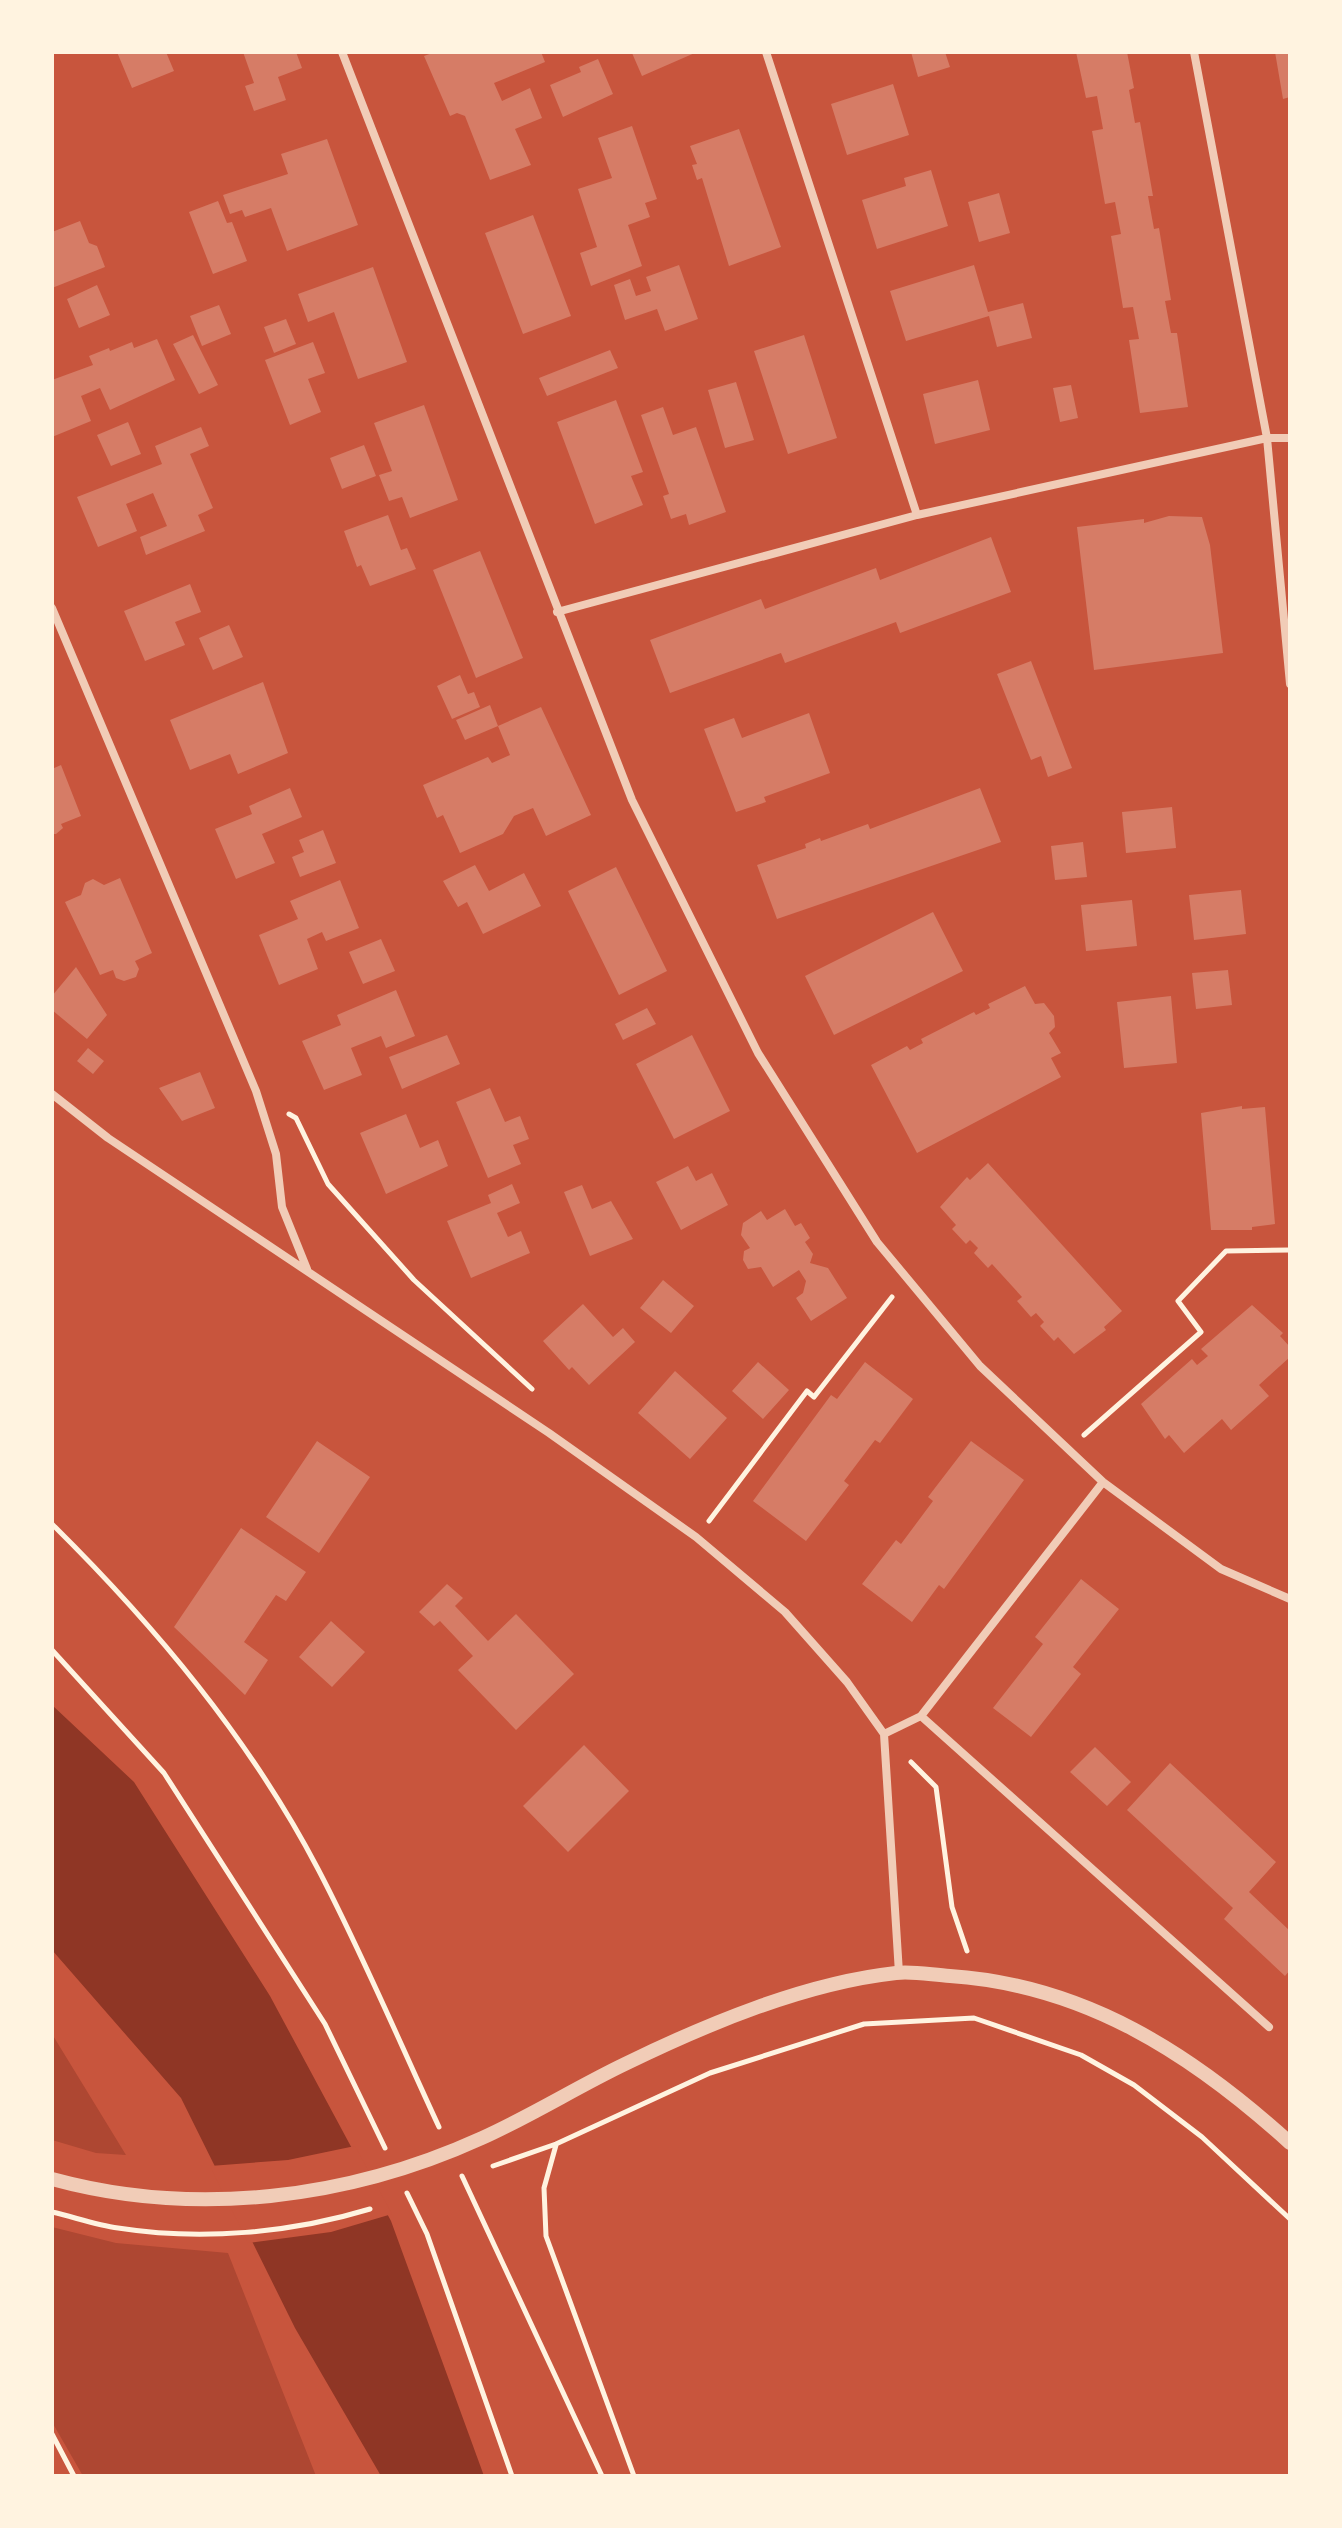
<svg xmlns="http://www.w3.org/2000/svg" width="1342" height="2528" font-family="'Titillium Web',sans-serif">
<style>
.green{fill:#ae4732}
.water{fill:#8f3625}
.pier{fill:#c8553d}
.building{fill:#d67c66}
.lines{fill:none;stroke-linecap:round;stroke-linejoin:round}
.path{stroke:#fff3e0;stroke-width:5}
.minor{stroke:#f1ccb7;stroke-width:8}
.tertiary{stroke:#f1ccb7;stroke-width:14}
</style>
<rect width="100%" height="100%" fill="#c8553d"/>
<path class="green" d="M52,2034L126,2155L96,2153L52,2140Z
M52,2227L116,2243L228,2253L316,2476H83L52,2422Z"/>
<path class="water" d="M52,1705L134,1782L270,1996L391,2221L484,2476H381L295,2328L181,2098L52,1950Z"/>
<path class="pier" d="M355,2146L392,2214L331,2232L248,2243L210,2166L288,2160Z"/>
<path class="building" d="M117,52H166L174,71L132,88Z
M243,52H296L302,68L278,77L286,100L254,111L245,86L254,83Z
M435,52H541L545,62L494,83L502,101L530,88L542,118L515,129L531,165L490,180L465,116L457,113L450,116L444,102L424,56Z
M697,52L642,76L632,53L634,52Z
M911,52H945L950,67L918,77Z
M1076,52H1127L1134,88L1129,90L1135,123L1140,122L1153,196H1148L1154,229L1159,228L1171,300L1165,301L1171,333H1177L1188,407L1140,413L1129,340L1139,339L1133,307L1123,308L1111,236L1121,234L1115,202L1105,204L1092,131L1103,129L1097,96L1086,98Z
M1275,52H1290V97L1283,99Z
M598,59L613,94L563,117L550,85L581,72L579,67Z
M893,84L909,135L847,155L831,104Z
M632,126L657,199L645,203L650,217L628,225L642,266L591,286L580,253L597,247L578,189L612,178L598,138Z
M739,129L781,247L729,266L702,178L697,180L692,165L697,164L690,146Z
M327,139L358,225L287,251L271,208L245,217L242,210L230,214L223,195L288,174L281,154Z
M931,170L948,226L877,249L862,200L906,186L904,178Z
M999,193L1010,233L979,242L968,202Z
M218,201L227,223L232,222L247,261L213,274L189,212Z
M533,215L571,316L523,334L485,233Z
M80,221L89,243L97,246L105,267L52,288V232Z
M679,265L698,319L665,331L657,309L625,320L614,285L630,279L636,296L651,291L646,277Z
M974,265L988,312L1023,303L1032,338L997,347L989,316L906,341L890,291Z
M373,267L407,362L358,379L334,312L308,322L298,294Z
M97,285L110,315L79,328L67,299Z
M219,305L231,334L202,346L190,316Z
M286,319L296,344L274,353L264,327Z
M193,335L218,385L199,394L173,344Z
M804,335L837,438L788,454L754,351Z
M157,339L175,380L110,410L100,388L81,396L91,421L52,437V380L93,365L89,356L109,348L110,351L132,342L134,348Z
M313,342L325,373L308,379L321,412L290,425L265,360Z
M610,350L618,368L547,396L539,378Z
M978,380L990,430L935,444L923,394Z
M736,382L754,440L725,448L708,390Z
M1071,385L1078,418L1060,422L1053,388Z
M616,400L643,472L631,476L643,505L595,524L557,422Z
M424,405L458,500L410,518L402,497L389,501L379,475L392,471L374,423Z
M663,407L673,435L696,427L726,512L689,525L686,514L671,519L663,496L669,494L641,415Z
M128,422L141,454L111,466L97,435Z
M201,427L209,446L190,454L213,508L198,515L205,531L146,555L140,537L167,526L153,493L126,504L137,531L98,547L77,497L162,464L155,446Z
M364,445L376,476L342,489L330,458Z
M388,515L401,550L407,548L416,569L370,586L361,565L357,567L344,531Z
M1169,516L1202,517L1210,545L1223,653L1094,670L1077,527L1144,519V523Z
M991,537L1011,592L900,633L896,622L785,663L781,653L670,693L650,640L761,599L765,609L876,568L880,580Z
M480,551L523,658L476,678L433,570Z
M190,584L201,612L175,622L185,645L145,661L124,611Z
M229,625L243,657L213,670L199,638Z
M1031,661L1072,768L1048,777L1041,756L1031,760L997,674Z
M460,675L468,694L474,692L480,707L452,719L437,686Z
M263,682L288,753L238,774L230,754L190,770L170,720Z
M490,705L498,726L465,740L456,720Z
M541,707L591,815L546,836L533,808L514,816L503,834L460,853L443,815L437,818L423,785L488,757L492,763L510,755L498,726Z
M809,713L830,773L764,797L766,802L736,812L704,729L734,718L742,738Z
M61,765L81,816L61,824L63,828L56,834H52V769Z
M290,788L302,817L262,834L275,863L236,879L215,829L252,814L249,806Z
M980,788L1001,842L777,919L757,865L806,848L805,844L820,838L821,841L868,824L870,829Z
M1172,807L1176,848L1126,853L1122,812Z
M323,830L336,863L300,877L292,857L304,852L299,840Z
M1083,842L1087,877L1055,880L1051,846Z
M475,865L489,891L524,873L541,906L483,934L467,902L458,907L443,881Z
M616,867L667,971L619,995L568,891Z
M120,878L152,953L135,961L139,969L136,977L124,981L116,978L113,970L100,975L65,902L81,895L85,883L93,879L104,885Z
M340,880L359,928L326,941L322,932L307,939L318,969L279,985L259,935L298,919L290,901Z
M1241,890L1246,934L1194,940L1189,895Z
M1132,900L1137,946L1086,951L1081,905Z
M933,912L963,971L834,1035L805,976Z
M381,939L395,971L363,984L349,952Z
M76,967L107,1015L87,1039L52,1010V996Z
M1228,970L1232,1005L1196,1009L1192,973Z
M1025,986L1035,1004L1044,1003L1054,1016L1055,1027L1049,1033L1061,1053L1051,1058L1061,1077L917,1153L871,1065L907,1046L910,1050L923,1043L921,1039L974,1012L976,1015L990,1008L988,1004Z
M396,990L415,1036L386,1048L381,1036L351,1048L362,1075L324,1090L302,1041L341,1025L337,1015Z
M1171,996L1177,1063L1124,1068L1117,1002Z
M647,1008L656,1024L623,1040L615,1024Z
M447,1035L460,1064L402,1089L389,1057Z
M692,1035L730,1111L674,1139L636,1064Z
M88,1048L104,1061L93,1074L77,1061Z
M200,1072L215,1108L182,1121L159,1088Z
M490,1088L505,1122L520,1116L529,1139L513,1145L521,1164L488,1178L456,1102Z
M1242,1106V1109L1265,1107L1275,1224L1252,1227V1230H1211L1201,1113Z
M406,1114L420,1148L438,1140L448,1166L386,1194L360,1133Z
M988,1163L1122,1311L1104,1327L1106,1330L1074,1354L1058,1337L1054,1341L1040,1326L1044,1322L1036,1313L1031,1317L1017,1301L1022,1297L992,1264L988,1268L974,1253L978,1248L970,1240L966,1244L952,1229L956,1225L940,1207L967,1177L970,1180Z
M688,1166L696,1181L712,1173L728,1205L681,1230L656,1182Z
M512,1184L520,1203L497,1213L508,1237L521,1231L530,1253L471,1278L447,1221L491,1203L488,1195Z
M582,1185L592,1209L611,1201L633,1239L590,1256L564,1192Z
M785,1209L795,1226L801,1223L810,1238L805,1242L813,1254L810,1263L828,1268L847,1298L811,1321L796,1298L803,1293L806,1281L799,1270L773,1287L761,1267L748,1269L743,1260L744,1251L750,1248L741,1235L743,1223L761,1211L767,1220Z
M663,1280L694,1306L671,1333L640,1308Z
M583,1304L613,1337L623,1328L635,1342L589,1385L572,1367L569,1370L543,1341Z
M1252,1305L1283,1333L1280,1336L1290,1347V1357L1259,1385L1269,1396L1231,1430L1222,1419L1184,1453L1169,1435L1165,1439L1141,1404L1192,1359L1197,1365L1208,1356L1201,1349Z
M758,1362L789,1390L763,1419L732,1391Z
M865,1362L913,1399L880,1443L875,1440L844,1481L849,1485L806,1541L753,1501L831,1395L837,1399Z
M675,1371L727,1418L690,1459L638,1413Z
M317,1441L370,1477L319,1553L266,1517Z
M971,1441L1024,1480L944,1589L939,1585L912,1622L862,1584L896,1540L901,1544L933,1501L928,1497Z
M241,1528L306,1572L286,1601L276,1595L244,1642L268,1660L245,1695L174,1627Z
M1081,1579L1119,1609L1073,1667L1081,1674L1031,1737L993,1708L1043,1644L1035,1637Z
M447,1584L463,1598L455,1606L488,1641L516,1614L574,1674L516,1730L458,1670L473,1656L440,1621L434,1626L419,1612Z
M331,1621L365,1652L332,1687L299,1657Z
M584,1745L629,1791L568,1852L523,1806Z
M1095,1747L1131,1782L1107,1806L1070,1772Z
M1170,1763L1276,1862L1249,1892L1290,1931V1970L1285,1976L1224,1919L1233,1908L1127,1810Z"/>
<g class="lines">
<path class="path" d="M289,1114L296,1118L328,1184L414,1280L532,1389
M1084,1435L1201,1332L1178,1301L1226,1251L1290,1250
M709,1521L807,1391L814,1397L892,1297
M52,1524C155,1626 250,1739 318,1869C362,1953 399,2041 439,2127
M52,1650L164,1773L325,2024L385,2148
M911,1762L936,1787L952,1907L967,1951
M556,2145L544,2188L546,2236L634,2476
M493,2166L556,2144L710,2073L864,2024L974,2018L1081,2055L1134,2085L1202,2137L1290,2219
M462,2176L602,2476
M407,2193L427,2234L512,2476
M52,2212C74,2217 96,2225 118,2228C201,2241 291,2233 370,2209
M52,2434L74,2476"/>
<path class="minor" d="M342,52L632,800L758,1053L877,1242L980,1366L1103,1482L1221,1569L1290,1599
M766,52L917,515
M1194,52L1267,438L1290,684
M52,608L256,1091L276,1154L282,1207L307,1269
M557,612L917,515L1267,438H1290
M52,1094L108,1138L549,1433L696,1537L785,1612L847,1682L884,1734L899,1973
M921,1716L1269,2027
M884,1734L921,1716L1103,1482"/>
<path class="tertiary" d="M52,2179C195,2218 348,2199 482,2138C531,2116 577,2087 625,2064C707,2024 805,1983 896,1973C913,1971 932,1975 950,1976C1085,1985 1192,2054 1290,2143"/>
</g>
<rect width="1342" height="2528" fill="none" stroke="#fff3e0" stroke-width="108"/>
</svg>
